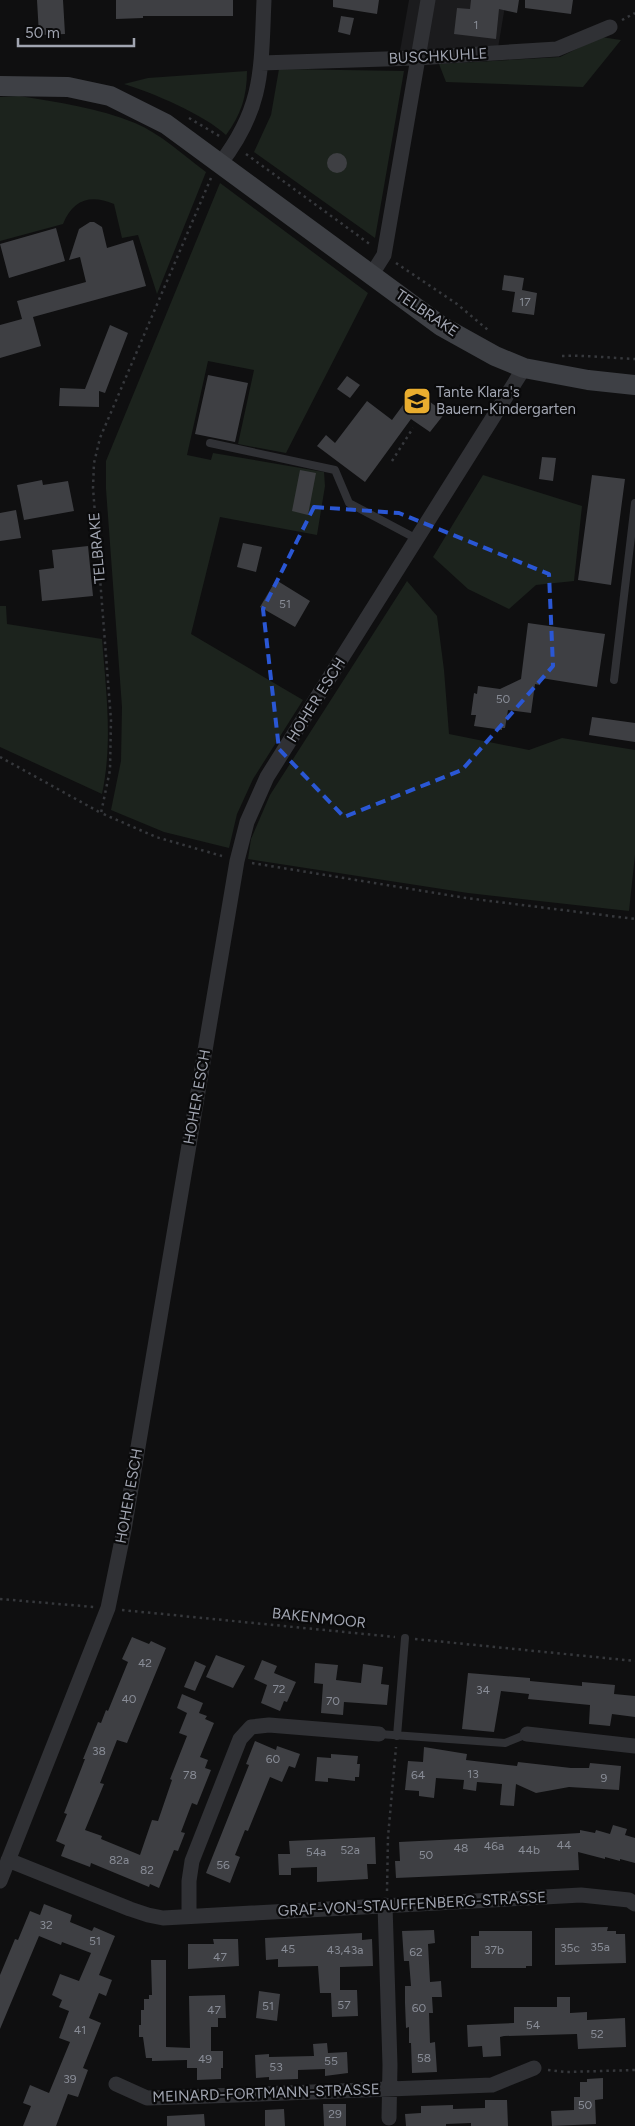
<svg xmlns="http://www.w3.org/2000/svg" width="635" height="2126" font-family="Figtree,sans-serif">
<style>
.built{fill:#1b1b1d}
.green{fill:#1c231d}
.building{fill:#3e3f43}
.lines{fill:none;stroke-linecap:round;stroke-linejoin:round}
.path{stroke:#36383c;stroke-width:2.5;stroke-dasharray:2.5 4;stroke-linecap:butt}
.lane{stroke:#303135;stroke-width:8}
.street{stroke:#303135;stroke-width:15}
.secondary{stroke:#3e4045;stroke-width:20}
.marked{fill:none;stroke:#2a57d4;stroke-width:4;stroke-dasharray:10 6;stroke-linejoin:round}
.labels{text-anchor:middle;stroke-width:4.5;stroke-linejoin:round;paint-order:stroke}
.number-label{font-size:12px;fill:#888c96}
.street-label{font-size:15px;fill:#a1a5b1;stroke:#0a0a0b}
.poi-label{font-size:15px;fill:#a1a5b1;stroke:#0a0a0b;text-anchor:start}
</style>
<rect width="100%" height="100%" fill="#0f0f10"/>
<path class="built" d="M409,0H506L498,48L400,51Z"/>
<path class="green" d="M601,37L621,40L583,87L446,82L439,64L560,57Z
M279,69L404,71L375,238L254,152L271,115Z
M247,71C247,96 241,115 226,135C205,115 151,92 124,84L148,78Z
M19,96C58,102 98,108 135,123C161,134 183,155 206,172L157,294L138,235L122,238L114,204C91,194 73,199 63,224L0,241V97Z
M220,183L368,293L286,453L238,444L254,370L208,361L187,455L211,460L213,453L324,472L325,486L317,535L220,517L191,634L303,700L253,779L237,814L229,848L164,832L111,810L121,761L122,707L106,489V461Z
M483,475L582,506L574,581L536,585L509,609L468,589L433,557Z
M407,581L437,616L444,670L449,734L529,750L562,738L635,750V855L629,911L468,893L248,859L251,839L270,795Z
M0,606H6L7,624L102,639C106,691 113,742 102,794L0,747Z"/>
<path class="building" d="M37,0H63L65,34L39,35Z
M116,0H233V16H143V18L116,19Z
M333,0H379L377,14L333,7Z
M471,0H519L517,13L499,9L496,39L454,34L457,8L470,9Z
M525,0H573L571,14L525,8Z
M341,16L354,18L350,35L338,32Z
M327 163a10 10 0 1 1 20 0a10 10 0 1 1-20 0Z
M90,222H94L102,227L107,248L133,240L146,286L33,317L41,346L0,358V325L22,319L17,301L86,282L80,257L69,260L79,229Z
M56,228L65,261L9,278L0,244Z
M504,275L524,278L522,290L537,293L534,315L512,312L515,292L502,290Z
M110,325L128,333L105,393L99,391V407L59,406L60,388L85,389Z
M208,375L248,383L235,442L195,434Z
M347,376L360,385L350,398L337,389Z
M414,390L445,413L430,432L411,419L365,482L317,446L326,435L335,443L367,401L392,420Z
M542,457L556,458L553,481L539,479Z
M300,470L316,473L308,515L292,511Z
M592,475L625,479L611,585L578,580Z
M42,480L43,485L68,481L74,511L24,520L17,485Z
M16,510L21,538L0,541V513Z
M243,543L262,547L256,572L237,567Z
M88,546L93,596L42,601L39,570L54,568L52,550Z
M276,580L310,601L295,627L260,607Z
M528,623L605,634L597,687L541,678L540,685L535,684L531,713L508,710L505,728H502V730L474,726L476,715H471L474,693L477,694L478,686L500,689L521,679Z
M592,717L635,723V742L589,735Z
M132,1637L149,1644L151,1641L166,1648L127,1743L117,1740L100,1783L104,1784L85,1830L102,1836L101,1839L140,1855L152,1820L158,1821L172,1780L170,1779L187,1736L179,1733L187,1713L177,1708L182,1694L203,1703L199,1713L207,1716L205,1719L214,1723L200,1757L208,1760L205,1768L211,1770L197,1805L192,1803L181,1832L185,1833L178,1851L174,1850L159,1888L150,1884L149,1887L91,1863L90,1867L61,1856L65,1845L56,1841L67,1814L64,1813L85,1759H83L98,1722L101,1723L106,1710L108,1711L128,1662L122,1659Z
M216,1655L245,1666L233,1688L206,1677Z
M262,1660L277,1666L274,1673L296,1682L287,1702L284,1701L280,1711L261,1703L267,1685L254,1679Z
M195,1661L206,1666L195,1691L184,1687Z
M315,1663L338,1665L336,1680L361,1683L363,1664L383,1667L381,1684L389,1685L387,1705L344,1702L343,1715L321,1713L323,1684L314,1683Z
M468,1673L530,1678V1681L582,1686V1682L615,1685L614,1694L635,1696V1717L612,1714L610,1726L589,1724L590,1705L528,1699L529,1694L501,1691L494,1732L462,1729Z
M255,1741L276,1750L277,1746L300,1754L295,1768L289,1766L282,1782L270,1777L248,1831L245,1830L235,1855L240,1857L230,1883L206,1873L249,1765L246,1764Z
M424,1747L467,1754L466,1760L517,1766L518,1762L571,1768H589L590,1763L621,1766L619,1790L569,1787L536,1793L516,1784L514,1806L500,1805L502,1784L477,1782L476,1791L463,1789L464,1780L436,1778L434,1798L419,1796V1791L405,1790L408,1761L423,1762Z
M331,1754L358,1756L357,1764H360L359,1777H355V1781L328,1778V1782L315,1781L317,1757L331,1758Z
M613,1825L627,1829L625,1835L635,1838V1863L620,1859V1861L605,1857V1859L578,1852L579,1870L396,1878L395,1861H400L399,1842L563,1834L580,1833V1830L595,1833L596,1830L610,1834Z
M375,1837L376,1864H367L368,1879L317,1882V1867L291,1868V1875H279L278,1854H290L289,1841Z
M44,1904L72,1915L70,1922L92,1931L94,1927L115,1936L99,1975L112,1980L106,1996L99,1993L89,2018L101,2023L83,2068L88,2070L78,2097L68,2094L56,2126H23L31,2106L23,2103L30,2085L49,2093L70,2042L59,2038L69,2011L59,2007L62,2000L52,1995L60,1974L79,1981L91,1953L62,1942L61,1945L39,1936L0,2029V1975L15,1939L18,1940L30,1911L40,1915Z
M608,1927L607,1931H616V1934H625L626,1963L555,1965V1928Z
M434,1930L435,1943L428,1944L430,1982L441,1981L442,1997H432L433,2013H429L430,2043L435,2042L437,2072L412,2073L411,2043H409V2027L406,2028L405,2003V1986H411L409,1961H404L402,1931Z
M479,1931H532V1966H526V1968H471V1936H479Z
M362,1933V1940L372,1939L373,1966L340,1967V1990H357L358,2016L332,2017L331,1993H320L318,1966L278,1967V1959L266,1960L265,1938Z
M213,1939H238L239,1966L188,1969V1944H214Z
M151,1960H166V2047L190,2048L189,1996L225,1995L226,2018H218V2027H211V2051H223V2068H221V2079L197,2080V2068H187V2060L152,2061V2058H146L143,2037H139V2025H141V2010H144V1999H149V1995H152Z
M259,1991L280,1994L277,2021L256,2018Z
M557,1997H570V2013L587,2012V2020L625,2018L626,2047L578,2049L577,2034L504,2036L500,2037L501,2056L483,2057L482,2046L468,2047L467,2025L514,2023V2007H557Z
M327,2043L328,2053L347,2052L348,2073L325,2076V2069L298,2070V2079L269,2080V2077L256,2078L255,2055L269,2054V2057L314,2056L313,2044Z
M603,2078V2099L595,2100L596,2124L552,2126L551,2111L574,2110V2097H580V2082H587V2079Z
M485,2100H507L508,2126H471V2123L446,2124V2126H406L405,2114L421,2113V2106L453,2105V2109L485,2108Z
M323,2104H346V2126H324Z
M284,2109L285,2126H265V2110Z
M204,2114L205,2126H167V2116Z"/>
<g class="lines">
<path class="path" d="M622,20L635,13
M189,118L221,137
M246,154L371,245
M211,178L100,438L94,463L93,488L111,720L110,770L101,813L156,837L222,856
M396,263L457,304L488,330
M562,356C586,355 610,358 635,359
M392,461L413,428
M0,757L101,813
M252,863L466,898L635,919
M0,1599L94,1607
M122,1610L395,1637
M415,1639L635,1661
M387,1891L388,1837L396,1747
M548,2070L566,2072L635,2070"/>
<path class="lane" d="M210,443L335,470L349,503L417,539
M614,680L635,503
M379,1734L505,1743L527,1734
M397,1736L405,1638"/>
<path class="street" d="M261,63L416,58L557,49L610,27
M220,164C264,107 261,69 264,0
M372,274L384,255L428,0
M527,1734L635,1746
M8,1860L130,1909L148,1915L163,1918L581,1895L629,1900L635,1904
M0,1881L108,1608L124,1530L237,861L247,822L267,777L524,368
M385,1905L390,2065L389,2118
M189,1916V1881L192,1861L240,1739L251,1727L269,1725L379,1734
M116,2084L147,2098L183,2097L492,2085L534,2068"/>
<path class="secondary" d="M0,86L68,87L110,96L166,124L441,326L495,356L524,368L588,380L635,385"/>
</g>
<path class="marked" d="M314,507L399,513L549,574L553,666L462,770L344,817L279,749L263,609Z"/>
<defs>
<symbol id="school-square" viewBox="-11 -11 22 22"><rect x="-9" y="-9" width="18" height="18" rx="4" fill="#e9ad2f" stroke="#0a0a0b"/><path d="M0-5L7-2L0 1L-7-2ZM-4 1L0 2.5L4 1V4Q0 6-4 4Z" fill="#111"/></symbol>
</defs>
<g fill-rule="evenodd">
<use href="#school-square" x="401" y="385" width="32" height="32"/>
</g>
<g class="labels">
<g class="number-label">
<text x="476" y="29">1</text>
<text x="525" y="306">17</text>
<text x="285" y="608">51</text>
<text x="503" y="703">50</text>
<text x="145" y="1667">42</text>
<text x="279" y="1693">72</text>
<text x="483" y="1694">34</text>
<text x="129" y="1703">40</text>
<text x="333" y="1705">70</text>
<text x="99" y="1755">38</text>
<text x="273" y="1763">60</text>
<text x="473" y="1778">13</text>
<text x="190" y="1779">78</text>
<text x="418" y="1779">64</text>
<text x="604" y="1782">9</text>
<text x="564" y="1849">44</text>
<text x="494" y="1850">46a</text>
<text x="461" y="1852">48</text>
<text x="350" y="1854">52a</text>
<text x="529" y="1854">44b</text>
<text x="316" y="1856">54a</text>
<text x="426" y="1859">50</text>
<text x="119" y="1864">82a</text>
<text x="223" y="1869">56</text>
<text x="147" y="1874">82</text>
<text x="46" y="1929">32</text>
<text x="95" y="1945">51</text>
<text x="600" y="1951">35a</text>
<text x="570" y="1952">35c</text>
<text x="288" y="1953">45</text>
<text x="345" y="1954">43,43a</text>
<text x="494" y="1954">37b</text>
<text x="416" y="1956">62</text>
<text x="220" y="1961">47</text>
<text x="344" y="2009">57</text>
<text x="268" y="2010">51</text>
<text x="419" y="2012">60</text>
<text x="214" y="2014">47</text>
<text x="533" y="2029">54</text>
<text x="80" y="2034">41</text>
<text x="597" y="2038">52</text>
<text x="424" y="2062">58</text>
<text x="205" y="2063">49</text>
<text x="331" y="2065">55</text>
<text x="276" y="2071">53</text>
<text x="70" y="2083">39</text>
<text x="585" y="2109">50</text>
<text x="335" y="2118">29</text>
</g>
<g class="street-label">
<text transform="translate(438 56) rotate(-3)" y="5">BUSCHKUHLE</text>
<text transform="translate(427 313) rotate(34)" y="5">TELBRAKE</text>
<text transform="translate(97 548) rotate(-95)" y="5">TELBRAKE</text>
<text transform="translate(316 700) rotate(-58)" y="5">HOHER ESCH</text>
<text transform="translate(197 1097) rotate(-80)" y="5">HOHER ESCH</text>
<text transform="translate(129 1496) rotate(-80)" y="5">HOHER ESCH</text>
<text transform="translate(319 1618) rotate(6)" y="5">BAKENMOOR</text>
<text transform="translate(412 1904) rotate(-3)" y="5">GRAF-VON-STAUFFENBERG-STRASSE</text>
<text transform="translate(266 2093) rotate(-2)" y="5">MEINARD-FORTMANN-STRASSE</text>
</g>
<g class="poi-label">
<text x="436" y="397">Tante Klara's<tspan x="436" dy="17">Bauern-Kindergarten</tspan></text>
</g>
</g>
<path d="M18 38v8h116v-8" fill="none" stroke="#a1a5b1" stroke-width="2.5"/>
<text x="25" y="38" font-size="15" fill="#a1a5b1" stroke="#0a0a0b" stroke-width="4" paint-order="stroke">50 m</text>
</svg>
